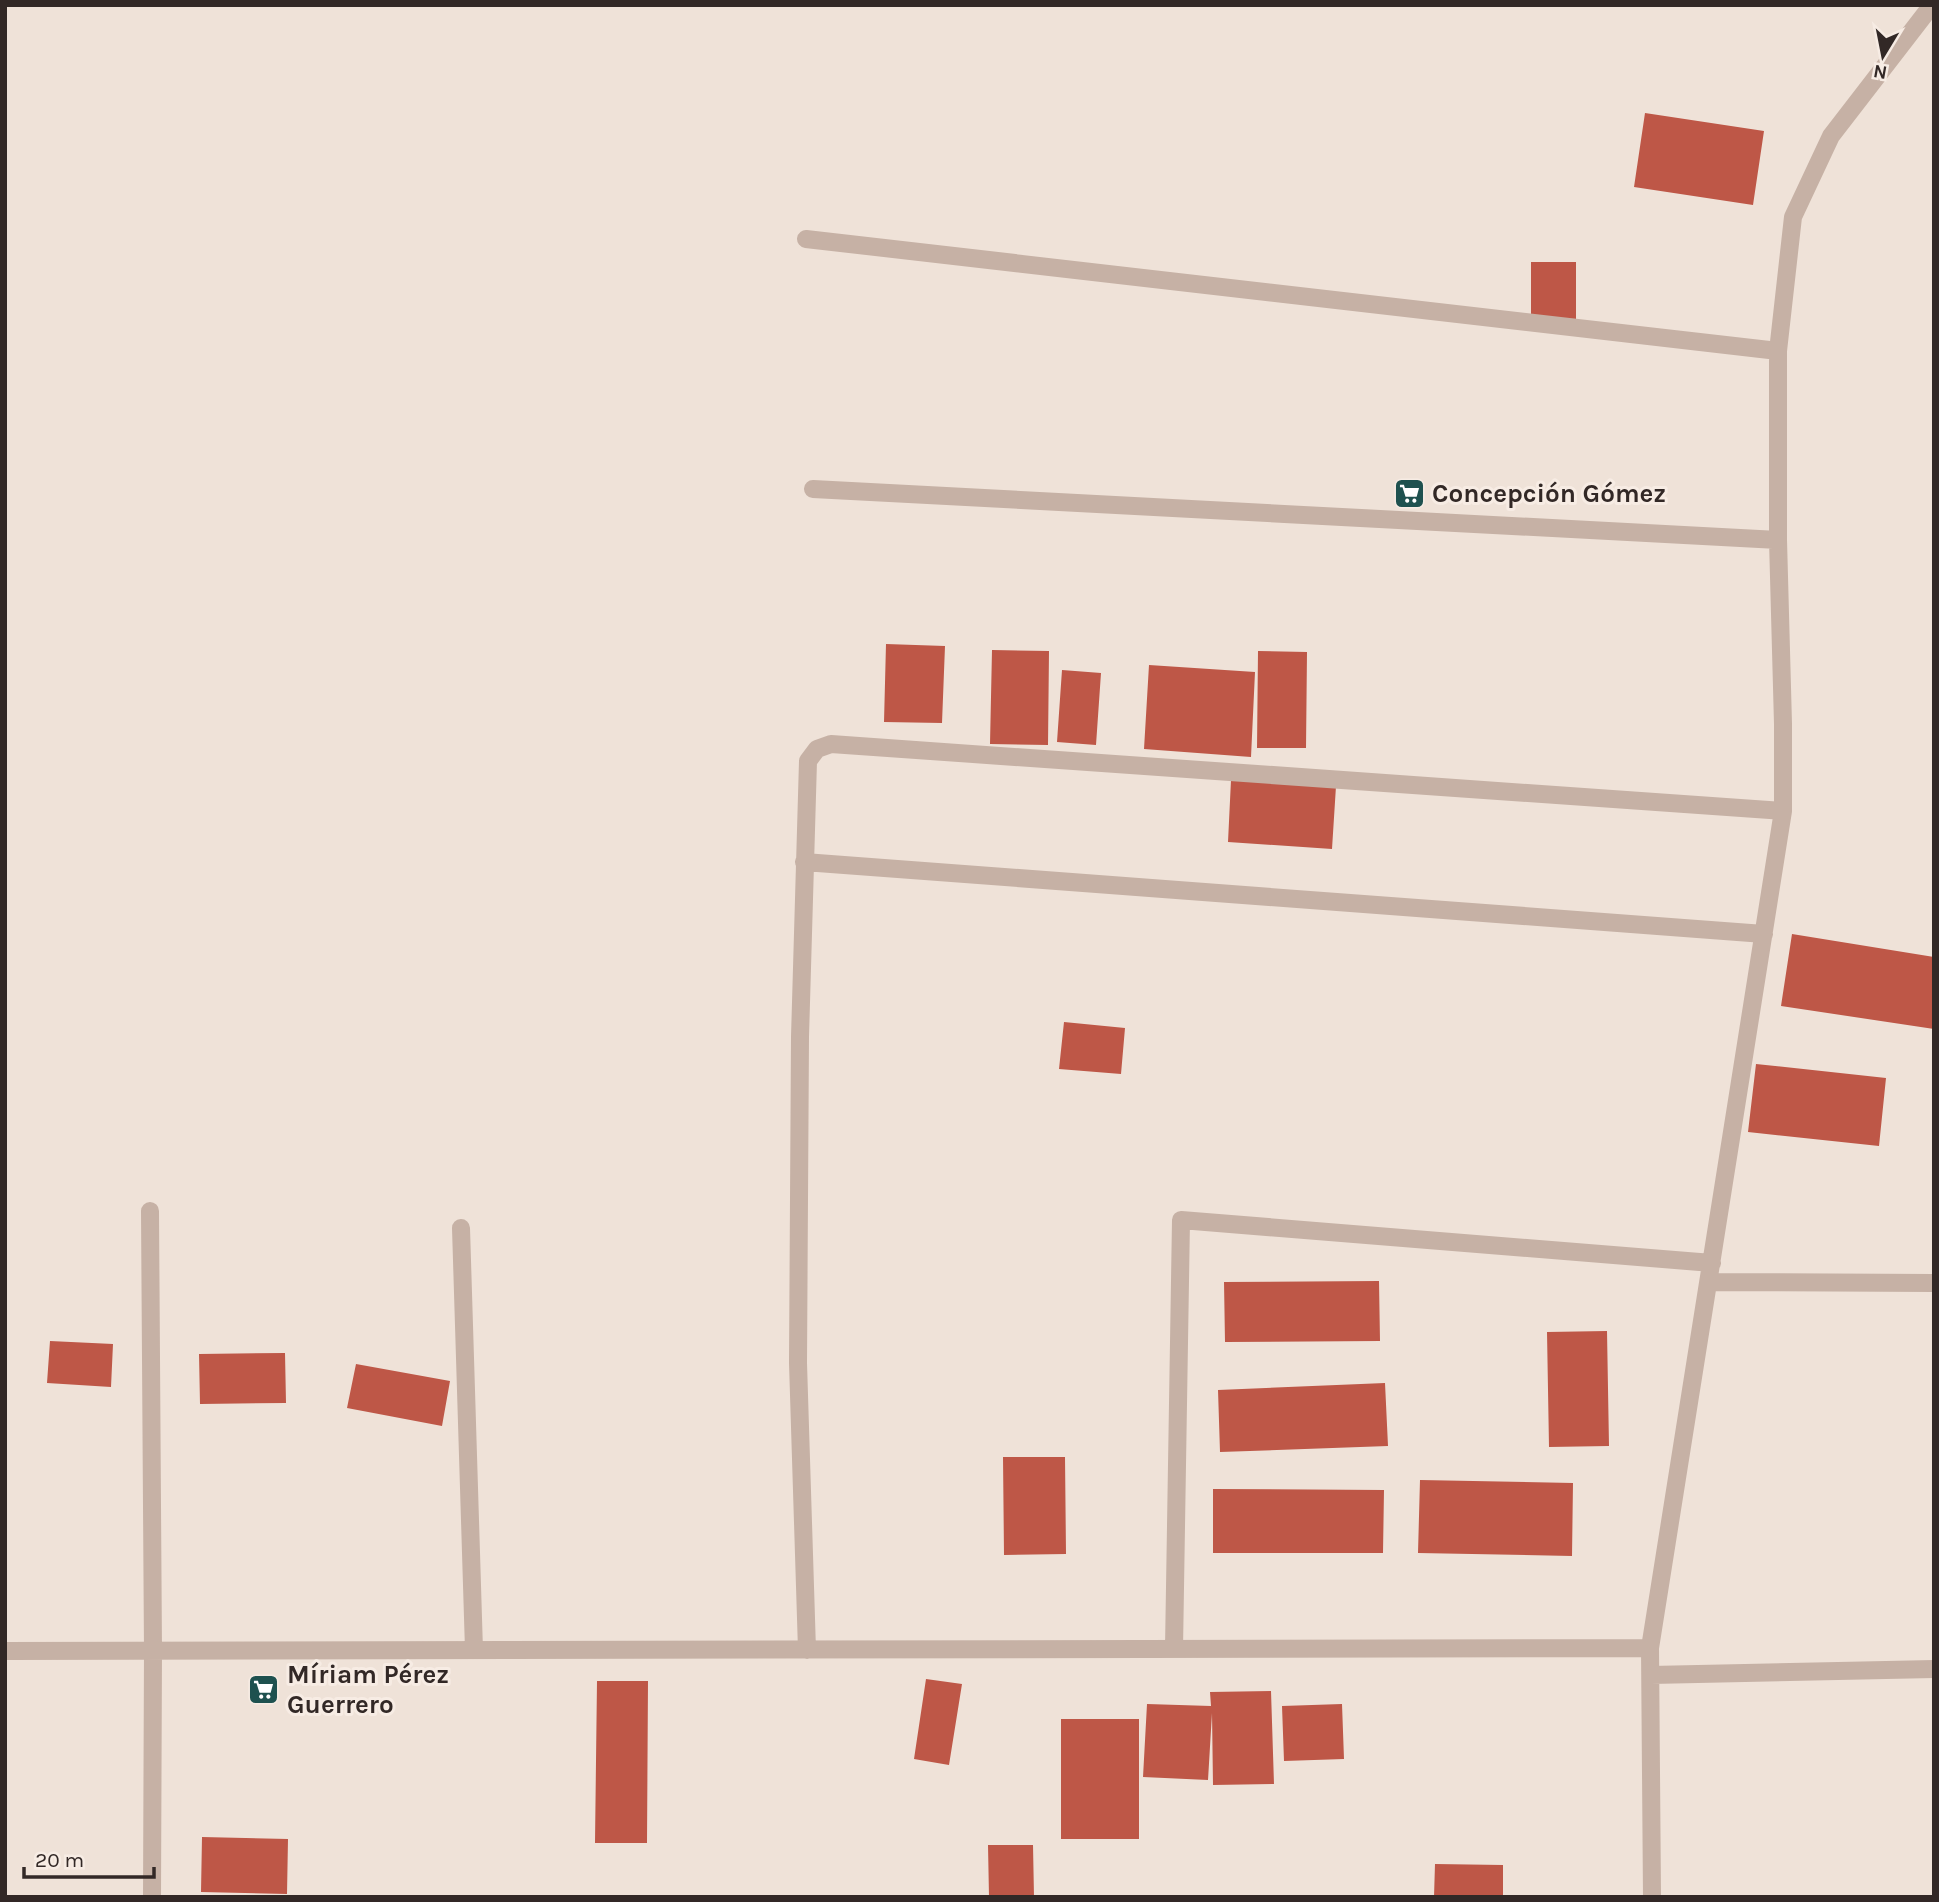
<svg xmlns="http://www.w3.org/2000/svg" width="1939" height="1902" font-family="Karla,sans-serif">
<style>
.building{fill:#be5747}
.lines{fill:none;stroke-linecap:round;stroke-linejoin:round}
.minor{stroke:#c6b1a5;stroke-width:18}
.labels{text-anchor:middle;stroke-width:6;stroke-linejoin:round;paint-order:stroke}
.poi-label{font-size:26px;font-weight:bold;fill:#322826;stroke:#f7ece4;text-anchor:start}
</style>
<rect width="100%" height="100%" fill="#efe2d8"/>
<path class="building" d="M1645,113L1764,131L1753,205L1634,187Z
M1531,262H1576V319L1531,318Z
M886,644L945,646L942,723L884,722Z
M992,650L1049,651L1048,745L990,744Z
M1258,651L1307,652L1306,748H1257Z
M1149,665L1255,672L1251,757L1144,749Z
M1062,670L1101,673L1096,745L1057,742Z
M1231,780L1336,786L1332,849L1228,842Z
M1792,934L1934,957V1029L1781,1006Z
M1064,1022L1125,1028L1121,1074L1059,1069Z
M1756,1064L1886,1078L1879,1146L1748,1132Z
M1379,1281L1380,1341L1225,1342L1224,1282Z
M1607,1331L1609,1446L1549,1447L1547,1332Z
M50,1341L113,1344L111,1387L47,1383Z
M285,1353L286,1403L200,1404L199,1354Z
M356,1364L450,1381L442,1426L347,1408Z
M1385,1383L1388,1446L1220,1452L1218,1390Z
M1003,1457H1065L1066,1554L1004,1555Z
M1420,1480L1573,1483L1572,1556L1418,1553Z
M1213,1489L1384,1490L1383,1553H1213Z
M926,1679L962,1684L949,1765L914,1759Z
M597,1681H648L647,1843H595Z
M1271,1691L1274,1784L1213,1785L1212,1713L1208,1780L1143,1777L1147,1704L1211,1706L1210,1692Z
M1342,1704L1344,1759L1284,1761L1282,1706Z
M1061,1719H1139V1839H1061Z
M202,1837L288,1839L287,1894L201,1892Z
M988,1845H1033L1034,1897H989Z
M1435,1864L1503,1865V1897H1434Z"/>
<g class="lines">
<path class="minor" d="M806,239L1778,351
M813,489L1778,540
M804,862L1764,934
M150,1211L153,1651L152,1897
M461,1228L474,1650
M1709,1282L1934,1283
M1174,1649L1181,1220L1712,1263
M807,1650L798,1363L800,1037L808,761L817,749L831,744L1783,811
M5,1651L1650,1648
M1651,1675L1934,1669
M1652,1897L1650,1648L1783,811V724L1778,540V351L1793,217L1831,136L1932,5"/>
</g>
<defs>
<symbol id="supermarket-square" viewBox="-11 -11 22 22"><rect x="-9" y="-9" width="18" height="18" rx="4" fill="#1e514f" stroke="#f7ece4"/><path d="M-6-5.5h2.5l.6 2H6L4.5 2H-2.5L-4.4-4H-6ZM-1.5 3.2a1.3 1.3 0 1 0 .1 0ZM3 3.2a1.3 1.3 0 1 0 .1 0Z" fill="#fff"/></symbol>
</defs>
<g fill-rule="evenodd">
<use href="#supermarket-square" x="1392" y="476" width="35" height="35"/>
<use href="#supermarket-square" x="246" y="1672" width="35" height="35"/>
</g>
<g class="labels">
<g class="poi-label">
<text x="1432" y="502">Concepción Gómez</text>
<text x="287" y="1683">Míriam Pérez<tspan x="287" dy="30">Guerrero</tspan></text>
</g>
</g>
<rect width="1939" height="1902" fill="none" stroke="#322826" stroke-width="14"/>
<g transform="translate(1883 56) rotate(190)" stroke="#f7ece4" stroke-width="5" paint-order="stroke">
<path d="M0-5L12 26L0 18L-12 26Z" fill="#322826"/>
<text y="-10" font-size="19" font-weight="bold" text-anchor="middle" fill="#322826">N</text>
</g>
<path d="M24 1867v10h130v-10" fill="none" stroke="#322826" stroke-width="3.5"/>
<text x="35" y="1867" font-size="21" fill="#322826" stroke="#f7ece4" stroke-width="5" paint-order="stroke">20 m</text>
</svg>
